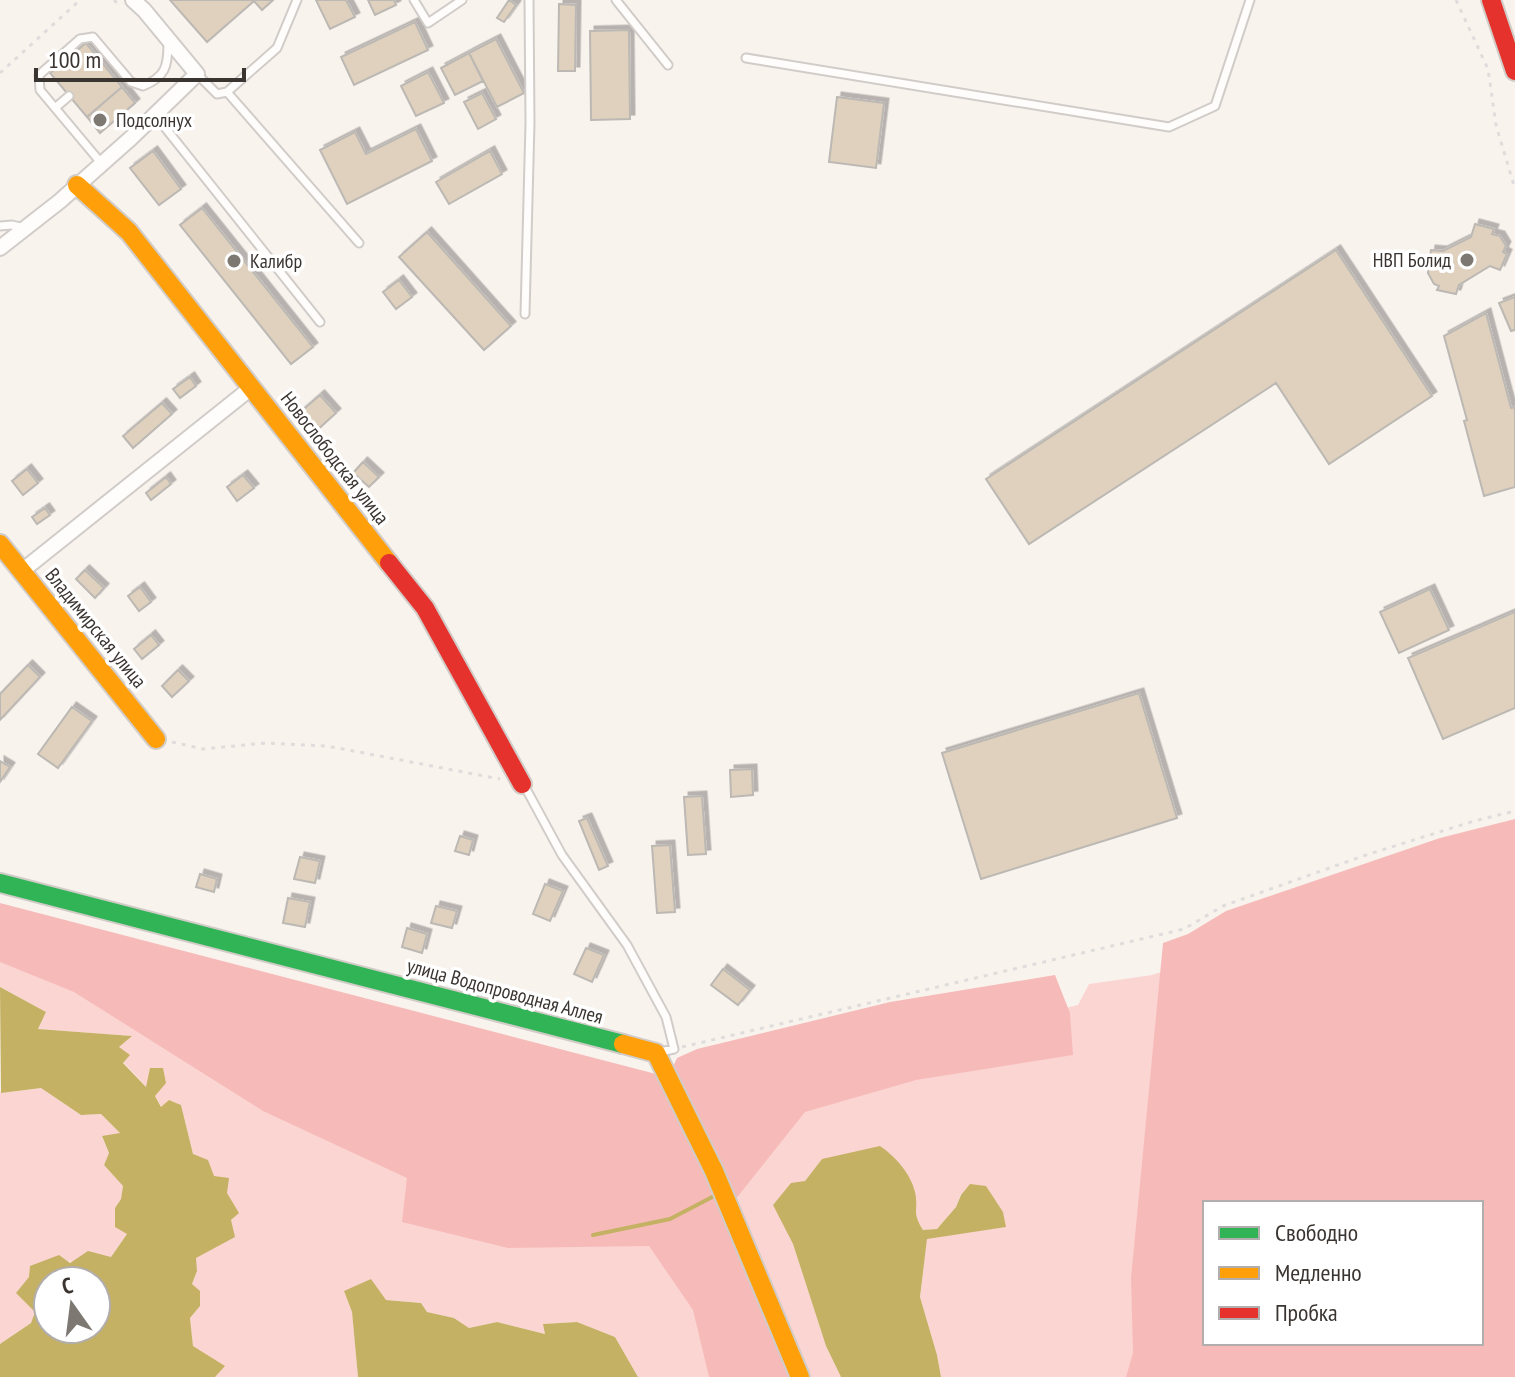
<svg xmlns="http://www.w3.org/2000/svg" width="1515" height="1377" font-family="'PT Sans Narrow',sans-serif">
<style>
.green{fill:#fbd5d2}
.forest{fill:#f6bbb9;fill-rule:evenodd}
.water{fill:#c4b163;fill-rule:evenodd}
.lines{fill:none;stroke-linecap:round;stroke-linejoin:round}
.stream{stroke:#c4b163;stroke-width:4}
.building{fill:#dfd1bd;stroke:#bcb8b3;stroke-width:2;filter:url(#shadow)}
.lane-casing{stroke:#d1ccc8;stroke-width:11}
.street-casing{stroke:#d1ccc8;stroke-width:18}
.fast-casing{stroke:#d1ccc8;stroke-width:22}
.slow-casing{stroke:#d1ccc8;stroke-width:22}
.jam-casing{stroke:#d1ccc8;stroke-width:22}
.path{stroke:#dfdddb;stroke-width:3;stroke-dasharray:4 6;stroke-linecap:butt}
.lane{stroke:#fefdfc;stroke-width:7}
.street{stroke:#fefdfc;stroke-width:14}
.fast{stroke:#30b455;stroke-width:18}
.slow{stroke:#ff9f0a;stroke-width:18}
.jam{stroke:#e5322d;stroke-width:18}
.poi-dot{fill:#7e7873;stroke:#fff;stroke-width:3}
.labels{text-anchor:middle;stroke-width:7;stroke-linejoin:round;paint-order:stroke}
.poi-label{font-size:20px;fill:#3b3531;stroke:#fff;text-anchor:start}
.street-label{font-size:20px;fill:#3b3531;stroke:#fff}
</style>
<defs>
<filter id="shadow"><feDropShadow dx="4.5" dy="-4.5" stdDeviation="0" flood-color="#0004"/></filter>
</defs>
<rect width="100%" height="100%" fill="#f9f3ee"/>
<path class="green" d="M0,949L666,1235L727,1377H638L615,1337L577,1322L544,1324L546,1334L497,1322L469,1328L454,1318L427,1312L421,1303L386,1300L344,1291L352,1312L358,1377H215L224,1366L193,1346L190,1318L200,1306V1292L192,1284L197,1271L195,1258L238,1213L214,1176L193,1154L181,1105L169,1100L162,1108L155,1096L123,1062L119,1047L131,1036L38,1029L46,1012L0,987Z
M1198,960L1224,1067L1169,1377H941L937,1355L920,1297L927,1238L1005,1227L1003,1212L961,1194L956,1207L937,1229L923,1230L915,1218V1191L822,1159L805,1181L773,1204L793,1244L826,1346L841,1377H807L742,1214L734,1186L803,1084L997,1025L1078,1005L1089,984L1152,975Z
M41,1088L81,1115L101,1114L121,1134L102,1137L109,1153L104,1165L123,1186L121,1199L115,1208L127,1234L111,1257L30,1266L36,1311L31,1323L0,1344V1090L1,1093Z"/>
<path class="forest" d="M1515,819V1377H1126L1133,1353L1131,1278L1163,943L1188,934L1226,911L1440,838ZM1481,1203V1343H1205V1203Z
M0,903L656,1074L725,1215L789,1377H709L693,1310L649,1246L508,1248L402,1222L407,1178L263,1111L74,992L0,962Z
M1055,975L1070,1013L1073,1055L916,1080L805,1112L735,1200L671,1071L677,1058L697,1049L890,1002Z"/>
<path class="water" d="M0,987L46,1012L38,1029L132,1036L119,1047L130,1055L123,1063L146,1087L150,1068H163L166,1083L155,1096L161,1107L169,1100L181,1105L193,1154L208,1160L214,1176L229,1178L227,1193L239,1213L231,1220L235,1237L196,1258L197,1271L192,1284L200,1291V1306L190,1318L193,1346L225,1366L215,1377H0V1344L31,1323L35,1312L16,1293L29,1277L30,1266L59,1255L70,1263L88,1251L111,1257L127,1234L115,1227V1208L121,1199L123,1186L104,1165L109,1153L102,1136L120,1133L101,1114L81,1115L41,1088L1,1093ZM48,1281H96V1329H48Z
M880,1146C895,1156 911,1174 915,1192C919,1211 911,1211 923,1230L937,1229L956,1207L961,1195L970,1184L986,1186L1003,1212L1006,1227L927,1239L920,1297L937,1355L941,1377H841L826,1346L793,1244L773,1205L791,1183L805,1181L822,1159Z
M371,1279L386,1300L421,1303L427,1312L454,1318L469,1328L497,1322L545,1334L543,1324L577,1322L615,1337L638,1377H358L352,1312L344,1291Z"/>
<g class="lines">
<path class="stream" d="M593,1235L670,1219L718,1194"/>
</g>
<path class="building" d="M170,0H253L254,1L207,42Z
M253,0H273L262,10Z
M316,0H346L355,17L330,29Z
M368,0H394L396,5L375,15Z
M509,0L516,5L504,22L497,18Z
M559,4L576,5L575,71H558Z
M415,22L428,50L354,85L341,57Z
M629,30L630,119L591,120L590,31Z
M496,39L524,93L497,107L469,53Z
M86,43L122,87L87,117L50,73Z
M469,53L483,81L455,95L441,68Z
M428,72L444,103L416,116L401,86Z
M122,87L135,103L100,133L87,117Z
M482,93L496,119L478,129L464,102Z
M837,97L884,103L876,168L829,162Z
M416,129L432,161L347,204L320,150L355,132L366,154Z
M153,151L181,189L159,205L130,168Z
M490,151L502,174L449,204L436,182Z
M202,208L313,347L291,364L180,225Z
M1475,224L1494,229L1492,234L1500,236L1506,246L1503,252L1507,254L1500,270L1490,266L1459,285L1456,294L1437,290L1439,286L1434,284L1428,273L1431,250L1443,251L1471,237Z
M427,232L511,326L484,350L399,257Z
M1336,250L1432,396L1329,464L1276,383L1029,544L986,479Z
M399,280L412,297L396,309L383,292Z
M1515,297V330L1511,331L1499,303Z
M1486,313L1511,408L1514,407L1515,411V487L1484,496L1464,421L1467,420L1444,336Z
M190,377L196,386L180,398L173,389Z
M320,395L336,413L315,432L298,414Z
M162,403L172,414L133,448L123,436Z
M363,462L379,477L369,487L353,473Z
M27,469L38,483L23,495L12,481Z
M243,475L254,488L237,501L227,487Z
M166,477L171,484L151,500L146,493Z
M45,508L50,515L37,524L32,517Z
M85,570L104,588L95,598L76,579Z
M140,587L151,602L139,611L128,596Z
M1430,589L1449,630L1399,653L1380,612Z
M1515,612V708L1443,739L1408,658Z
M151,635L159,645L142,659L134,649Z
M28,665L40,677L0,720V694Z
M178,670L189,681L172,697L162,686Z
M1139,693L1177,818L981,879L942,753Z
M72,707L92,721L58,768L38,754Z
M0,761L10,767L0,782Z
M752,769L753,795L731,797L730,770Z
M702,796L706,854L688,855L684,797Z
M587,818L608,866L599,870L579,821Z
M460,836L473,840L469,855L455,851Z
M670,845L675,912L657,913L652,846Z
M300,857L320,861L315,883L294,879Z
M200,874L217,879L214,892L196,887Z
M545,884L563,891L550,921L533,914Z
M288,898L310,902L305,927L283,923Z
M436,906L457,911L452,928L431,923Z
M407,928L427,934L422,953L402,947Z
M586,948L604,955L592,982L574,974Z
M723,969L750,990L738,1005L711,985Z"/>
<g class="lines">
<defs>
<path id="lane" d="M414,0L428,23L462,0
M616,0L668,65
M746,58L1169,127L1215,106L1250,0
M197,74L217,94L227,92L277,48L297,0
M227,92L359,243
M55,108L69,96
M155,115L320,322
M102,164L40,90L39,75L80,39L93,37L131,82L143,86C165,77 168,67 168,44
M0,226L12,225L25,228
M525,314L530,123L529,0
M524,785L562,855L627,945L666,1017L674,1049L660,1052"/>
<path id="street" d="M0,248L60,201L131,138L197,74L144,10L133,0
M22,571L251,388"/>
<path id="fast" d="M0,883L623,1044"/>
<path id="slow" d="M77,185L129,232L389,563
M0,544L156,739
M623,1044L656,1053L714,1171L800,1377"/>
<path id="jam" d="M1491,0L1515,71
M389,563L425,608L522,784"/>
</defs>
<use href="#lane" class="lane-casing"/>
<use href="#street" class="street-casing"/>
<use href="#fast" class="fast-casing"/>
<use href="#slow" class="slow-casing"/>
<use href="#jam" class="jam-casing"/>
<path class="path" d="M114,0L117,3
M1456,0L1488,69L1496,125L1515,189
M0,73L80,0
M172,742L203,749L265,743L327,746L500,779
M682,1047L1184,929L1223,906L1363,856L1474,821L1515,811"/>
<use href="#lane" class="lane"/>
<use href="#street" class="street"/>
<use href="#fast" class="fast"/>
<use href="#slow" class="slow"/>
<use href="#jam" class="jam"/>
</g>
<g class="poi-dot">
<circle cx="100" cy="120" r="8"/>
<circle cx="1467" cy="260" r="8"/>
<circle cx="234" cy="261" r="8"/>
</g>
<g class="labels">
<g class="poi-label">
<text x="116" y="127">Подсолнух</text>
<text x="1451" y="267" text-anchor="end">НВП Болид</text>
<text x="250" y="268">Калибр</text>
</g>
<g class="street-label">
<text transform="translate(335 458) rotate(52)" y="7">Новослободская улица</text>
<text transform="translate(96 628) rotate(51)" y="7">Владимирская улица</text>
<text transform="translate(505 991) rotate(15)" y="7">улица Водопроводная Аллея</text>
</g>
</g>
<rect x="1203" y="1201" width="280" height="144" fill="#ffffff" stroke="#b1aead" stroke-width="2"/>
<rect x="1219" y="1227" width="40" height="12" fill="#30b455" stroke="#b1aead" stroke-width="2"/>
<text x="1275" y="1241" font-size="24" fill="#3b3531">Свободно</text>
<rect x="1219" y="1267" width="40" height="12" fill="#ff9f0a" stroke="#b1aead" stroke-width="2"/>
<text x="1275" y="1281" font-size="24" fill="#3b3531">Медленно</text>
<rect x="1219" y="1307" width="40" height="12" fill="#e5322d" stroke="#b1aead" stroke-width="2"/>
<text x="1275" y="1321" font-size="24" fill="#3b3531">Пробка</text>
<g transform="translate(72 1305) rotate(346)"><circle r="38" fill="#ffffff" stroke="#b1aead" stroke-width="2"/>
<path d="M0-6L14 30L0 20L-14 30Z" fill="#7e7873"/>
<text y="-12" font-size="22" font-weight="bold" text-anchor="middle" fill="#3b3531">С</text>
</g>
<path d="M36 68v12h208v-12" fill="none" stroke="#3b3531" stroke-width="4"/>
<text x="48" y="68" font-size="24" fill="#3b3531" stroke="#ffffff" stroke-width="6" paint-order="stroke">100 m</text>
</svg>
